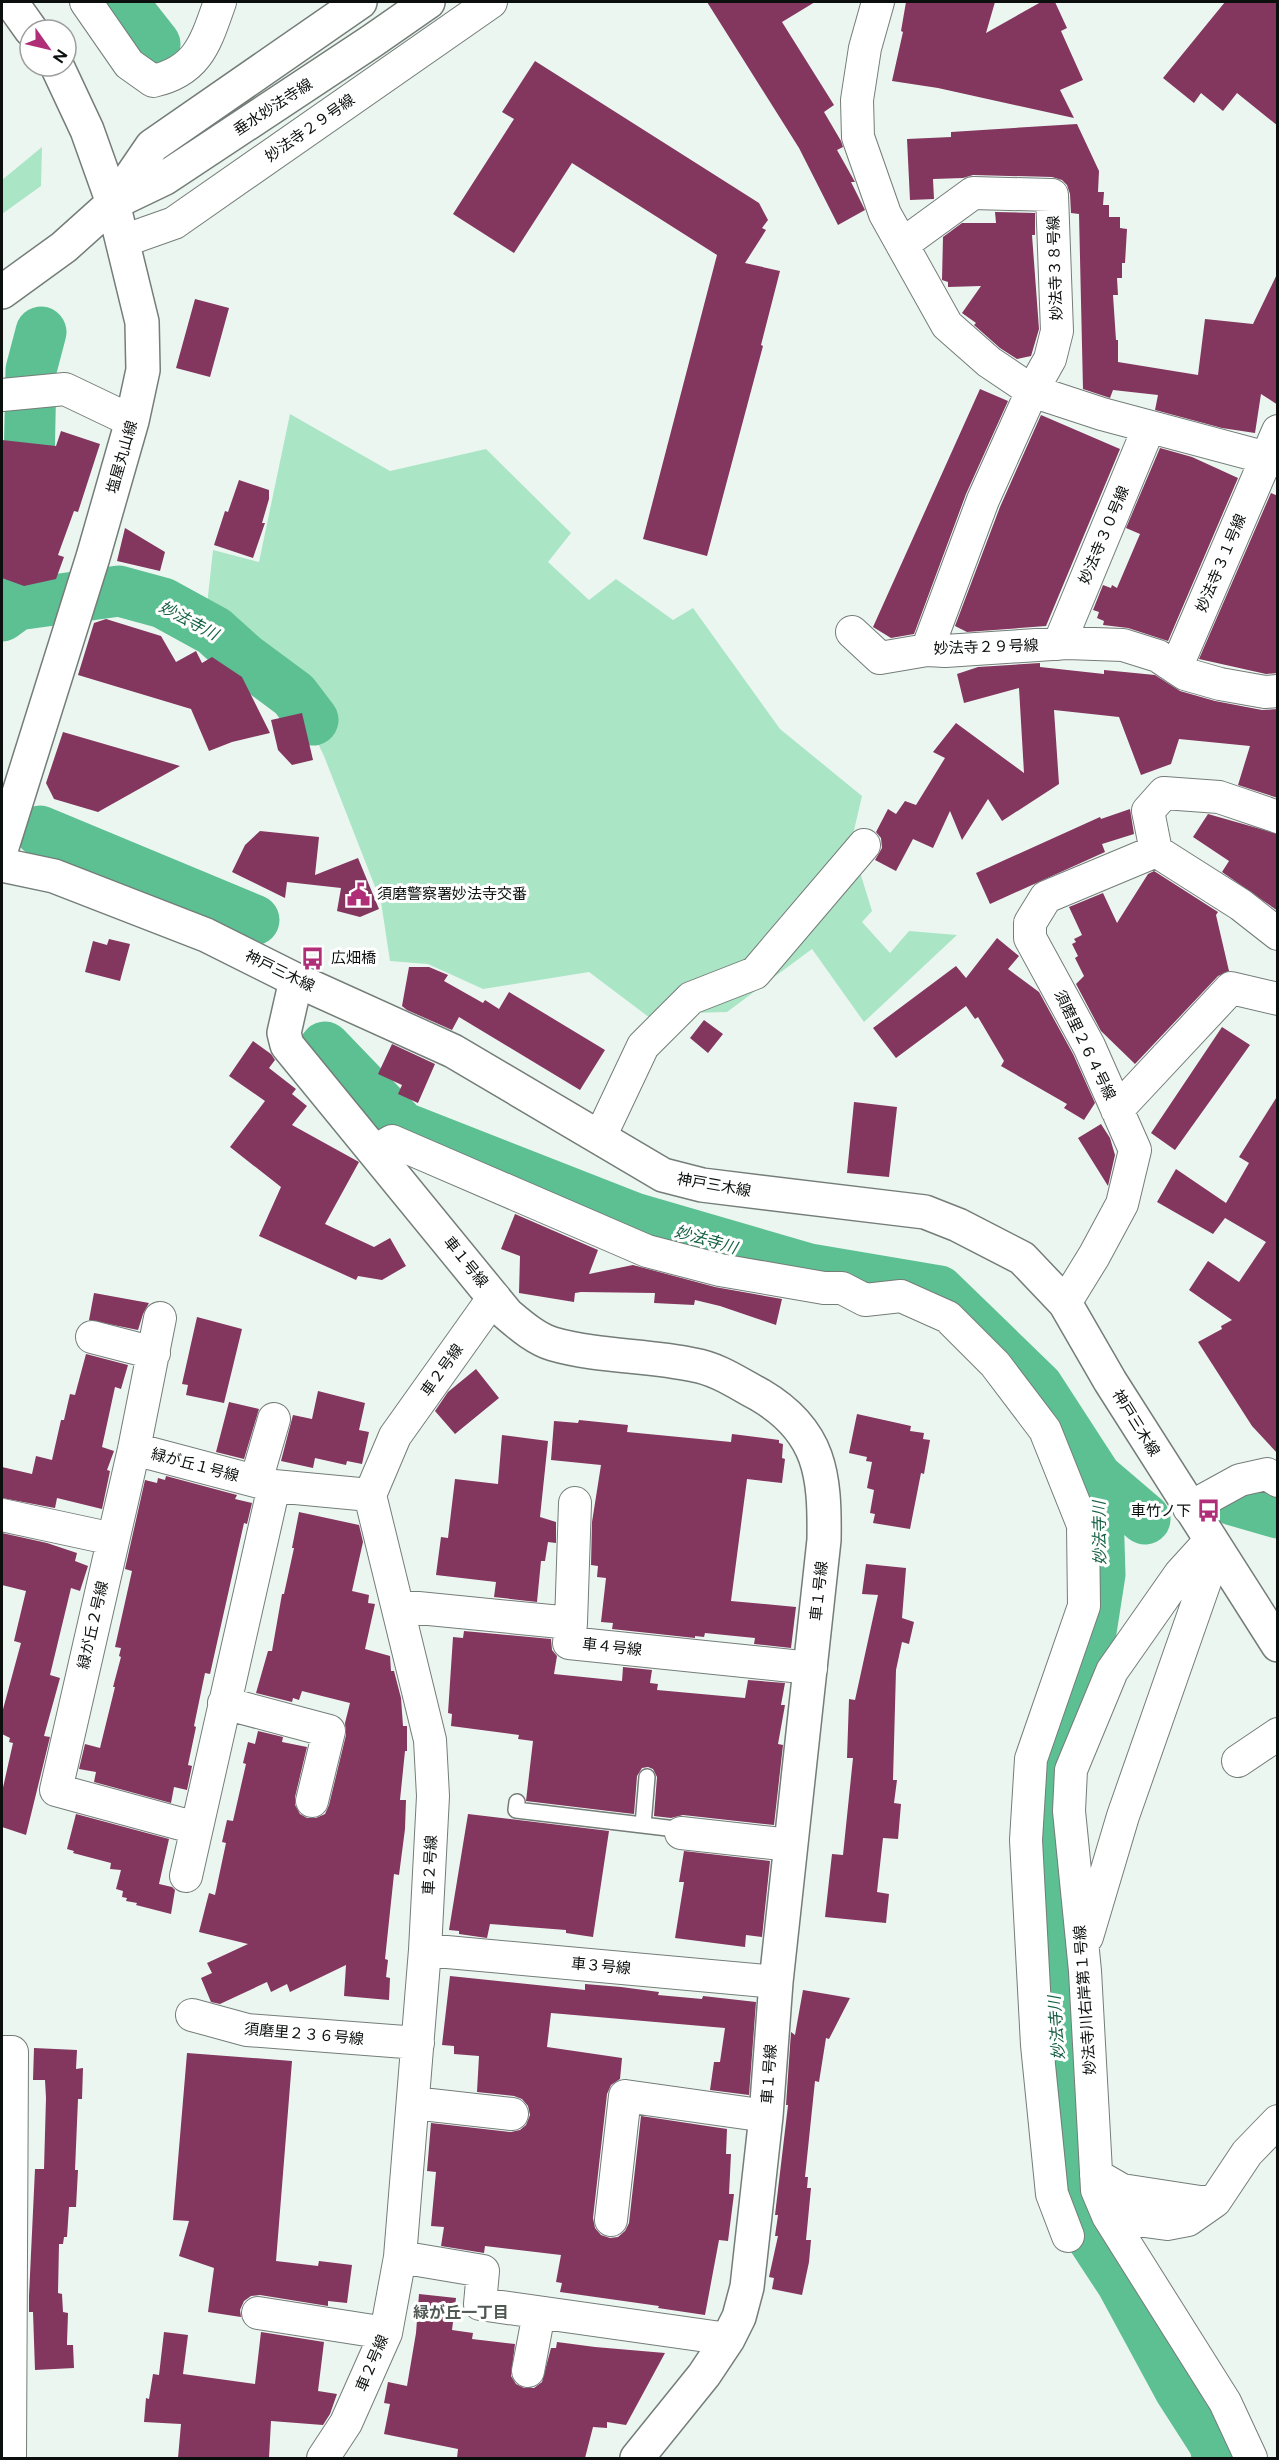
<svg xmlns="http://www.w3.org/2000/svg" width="1279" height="2460" font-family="Figtree,'Noto Sans JP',sans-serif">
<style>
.green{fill:#aae5c6}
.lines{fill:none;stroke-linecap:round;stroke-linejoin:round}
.river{stroke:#5cc092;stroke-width:51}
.building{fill:#83365e}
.lane-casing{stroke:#747d78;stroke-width:18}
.street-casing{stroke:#747d78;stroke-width:34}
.secondary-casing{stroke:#747d78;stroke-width:36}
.primary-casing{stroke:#747d78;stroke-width:36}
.lane{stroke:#fff;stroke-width:15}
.street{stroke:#fff;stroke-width:32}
.secondary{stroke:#fff;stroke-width:33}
.primary{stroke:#fff;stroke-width:33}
.labels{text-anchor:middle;stroke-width:6;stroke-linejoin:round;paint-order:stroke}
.street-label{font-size:15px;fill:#0b0f0d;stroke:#fff}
.poi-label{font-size:15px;fill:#0b0f0d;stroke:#fff;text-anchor:start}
.water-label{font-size:16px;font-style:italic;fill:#176244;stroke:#fff}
.neighbourhood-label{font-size:16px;font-weight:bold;fill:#515954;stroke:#fff}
</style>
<rect width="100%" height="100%" fill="#ecf6f1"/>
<path class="green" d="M42,147L41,186L2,214V180Z
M290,414L390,471L486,449L571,533L548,562L589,600L616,579L673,620L693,608L780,729L862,796L851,843L872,911L862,922L890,953L909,931L957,935L864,1022L812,949L727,1012L692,1013L670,1033L589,972L483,989L428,964L390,961L381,902L324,756L301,708L203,642L213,550L259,562Z"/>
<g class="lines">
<path class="river" d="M122,2L155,44
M2,567L9,546L29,468L31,370L41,332
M2,616L17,605L119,591L163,603L214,631L244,658L294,695L313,720
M40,831L254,920
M325,1047L402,1127L634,1218L809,1269L939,1291L1038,1387L1097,1478L1100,1574L1090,1638L1044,1768V1847L1063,2131L1074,2210L1122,2283L1180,2390L1214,2443L1218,2458
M1097,1478L1145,1519
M1233,1500L1278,1513"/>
</g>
<path class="building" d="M707,2H815L782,22L834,105L824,112L841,141L843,147L837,150L855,182H851L865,210L838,225L799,148Z
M906,2H995L986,33L1041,2H1055L1067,28L1061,31L1083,80L1060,90L1074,118L938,88L892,81L903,32L901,31Z
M1225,2H1278V126L1237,93L1223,111L1201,93L1194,103L1163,78Z
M535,61L759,203L768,220L762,228L766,230L745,263L780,271L761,345L763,346L707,556L643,539L717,255L572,163L514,253L453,214L514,119L502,112Z
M1077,124L1099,171L1098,192H1104L1103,205H1109V217H1120V228L1127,229L1125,263H1122V278H1117L1118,295H1113L1116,340H1118V362L1198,375L1205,319L1253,324L1278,272V405L1261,394L1255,433L1222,428L1155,410L1158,395L1113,390L1110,398L1083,389L1079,214L1071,213L1070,194L1067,185L1062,180L1052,177L973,175L963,178L933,179L934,199L910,200L907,139L951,137V132Z
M995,212L1035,213V235H1032L1039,329L1031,356L1017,359L1000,348L974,325L976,323L962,313L981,286L948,287V282L942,280L943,237L962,223H996Z
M195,299L229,308L210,377L176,368Z
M980,389L1008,401L966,494L914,634L891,638L873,627Z
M1041,415L1120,449L1046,626L967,632L955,626L1000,507Z
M61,431L100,444L78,512L74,511L58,555L64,557L56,579L24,586L2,578V440L56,446Z
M1160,448L1192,457L1238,478L1168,641L1128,628L1103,625L1104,621L1097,618L1099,612L1093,610L1103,585L1111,588L1112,585L1117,588L1140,534L1126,528Z
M239,480L269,490V499L262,523H265L253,558L214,545L225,511L228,512Z
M1271,493L1278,496V673L1266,674L1199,659Z
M125,528L165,552L160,571L117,561Z
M106,619L161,636L176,662L196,651L202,663L212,657L242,677L270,733L232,742L209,751L191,709L78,675L94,623Z
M1040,663V667L1104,674V670L1155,675L1180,691L1215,701L1262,710L1278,709V798L1238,785L1250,746L1179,739L1171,764L1141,775L1119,717L1054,710L1059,784L1002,821L988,799L962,840L950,811L933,848L913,839L896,871L875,860L882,848L881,838L876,832L888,809L896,814L905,801L916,805L945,758L933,752L956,723L1024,773L1019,688L964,703L957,674L978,667Z
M302,713L313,760L292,765L278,750L271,720Z
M63,732L180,766L98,812L54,799L46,783Z
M1130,809L1134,834L1102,844L1105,852L990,904L976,873L1100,817L1101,819Z
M1208,814L1278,834V911L1222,872L1229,861L1193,837Z
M260,831L319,837L315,875L358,858L379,909L360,917L337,911L341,888L287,882L285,898L232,872L245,845Z
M1154,871L1218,912L1216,915L1229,971L1218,976L1135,1064L1101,1031L1076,984L1084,976L1075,958L1078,956L1072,944L1076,942L1074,939L1082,935L1069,907L1103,893L1117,923L1148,874Z
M997,938L1019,956L1008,969L1039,992L1073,1054L1095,1103L1084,1120L1064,1108L1067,1104L1001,1066L1004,1061L978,1017L975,1019L966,1006L896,1058L873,1028L956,966L966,978Z
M109,939L130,944L120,981L85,972L93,941L107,945Z
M409,967H429L448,975L444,981L483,1003L485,1000L499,1009L509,992L605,1050L580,1090L459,1017L452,1030L407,1010L402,1006Z
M704,1020L723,1034L708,1053L690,1038Z
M1222,1027L1250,1045L1175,1150L1151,1133Z
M253,1041L271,1054L275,1060L269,1068L296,1089L292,1094L307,1106L292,1125L359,1162L325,1224L374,1247L390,1238L406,1266L382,1280L358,1276L356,1280L259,1236L281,1187L230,1147L265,1101L229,1076Z
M392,1044L435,1064L418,1103L398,1094L402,1085L378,1074Z
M1278,1095V1454L1252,1426L1198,1342L1222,1329L1221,1326L1232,1320L1189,1290L1208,1261L1239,1282L1266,1242L1225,1218L1213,1234L1157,1202L1176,1169L1226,1203L1249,1163L1239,1157Z
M854,1102L897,1107L889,1177L847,1173Z
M1101,1124L1110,1138L1115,1155L1108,1186L1078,1138Z
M515,1214L598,1250L589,1274L633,1265L715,1287L782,1299L776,1325L720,1306L695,1300L694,1305L654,1303L655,1293L581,1292L575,1293L574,1302L519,1293L520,1256L501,1249Z
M94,1293L149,1303L143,1314L138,1330L89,1320Z
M197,1317L242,1329L224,1403L186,1395L188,1385L182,1384Z
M86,1354L128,1365L121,1389L115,1387L102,1447L114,1451L107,1470L110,1471L102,1509L57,1498L55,1508L2,1498V1467L32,1474L36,1456L52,1460L61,1420H64L70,1394L75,1395Z
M476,1369L499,1398L455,1434L435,1411L448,1392Z
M318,1391L365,1403L359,1430L369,1432L362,1464L347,1461L346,1465L315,1458L313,1468L281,1461L293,1415L312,1419Z
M229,1402L259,1409L244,1459L216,1452Z
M857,1414L911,1426L910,1431L924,1433L923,1439L930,1440L924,1474L921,1473L910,1529L873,1523L875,1514L870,1513L874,1490L867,1488L872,1462L866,1461L867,1457L849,1453Z
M579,1420L628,1425L627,1432L731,1442L732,1434L779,1440V1443L783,1444L782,1458L785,1459L782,1483L747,1479L731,1601L796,1607L791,1648L754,1644L755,1638L705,1633L704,1637L695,1636V1638L612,1629L613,1623L601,1622L606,1578L597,1577L598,1566L591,1565L592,1522L601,1465L551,1460L554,1421L578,1423Z
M502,1435L548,1441L540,1517L556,1522V1543L548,1542L545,1561H541L537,1602L494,1597L496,1582L436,1575L441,1537L448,1538L455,1479L498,1484Z
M166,1476L237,1495L235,1499L252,1503L247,1524L244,1523L210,1674L205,1673L194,1726L196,1727L188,1765L192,1766L187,1790L174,1787L171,1803L94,1782L96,1772L79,1769L85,1744L100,1748L115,1687H113L121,1657L119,1656L121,1648L115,1647L132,1571L125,1569L145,1480L157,1483L158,1478L165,1480Z
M299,1512L359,1525L363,1542L352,1591L369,1595L368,1603L375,1604L365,1649L390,1656L391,1671H394L401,1698L403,1726H407V1751H405L400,1800H406L405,1829L399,1875L394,1874L385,1959L388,1960L386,1977L390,1978L389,2000L344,1996L346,1965L290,1992L287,1984L271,1992L267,1982L220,2004L211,2002L201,1978L212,1973L207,1963L248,1944L199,1932L209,1893L215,1895L226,1843L222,1842L227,1820L233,1821L246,1764L243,1763L248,1742L255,1744L258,1731L283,1737L282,1742L307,1747L295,1797V1805L300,1814L307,1818H316L325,1814L329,1805L346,1735L345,1723L350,1703L302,1691L299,1700L293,1698L292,1702L256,1693L268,1651H272L282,1594H284L294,1548H292Z
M2,1533L47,1543L77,1553L75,1561L88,1566L80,1591L71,1588L50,1675L60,1678L44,1736L50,1737L26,1835L2,1827V1792L13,1743L9,1742L10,1738L2,1734V1713L21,1643L14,1641L26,1591L2,1585Z
M866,1564L906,1568L902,1618L914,1622L909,1644L902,1642L896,1670L893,1780H897L894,1803L901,1804L898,1839L883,1838L877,1892L889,1894L886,1923L825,1917L832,1854L843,1855L853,1758H847L849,1699L855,1700L878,1595L862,1594Z
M464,1631L551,1639L552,1650L557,1656L554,1674L622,1681L623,1667L652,1670L650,1683L658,1684L657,1690L745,1698L748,1680L785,1683L781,1705H785L778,1744L783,1745L774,1825L683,1815L671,1818L654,1816L657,1777L653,1769L648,1767L642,1768L637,1776L634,1814L526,1801L533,1741L518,1739L519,1735L451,1726L452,1714L448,1713L453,1637L463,1638Z
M76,1814L169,1839L159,1884L172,1887L175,1890L171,1914L136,1905L137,1903L126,1901L127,1898L122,1897L123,1891L116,1889L121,1870L110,1869L111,1863L73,1853L74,1851L67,1849Z
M468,1814L609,1831L593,1937L566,1933V1930L490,1924L487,1938L459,1934V1931L449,1930Z
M684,1851L770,1861L762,1937L746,1935L745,1947L675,1938L684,1882H679Z
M450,1976L585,1990V1984L621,1987L659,1992L658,1995L702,1999L703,1996L756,2002L749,2095L710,2090L714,2062H720L725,2028L551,2013L547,2047L622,2058L620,2079L611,2085L607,2094L593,2218L595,2228L601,2235L610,2238L618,2237L625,2231L629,2223L641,2116L727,2129L726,2154H731L729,2194H734L728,2241L719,2240L705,2315L658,2308L659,2306L560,2292L562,2283L556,2282L561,2255L485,2246L484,2253L441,2246L444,2227L431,2226L436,2172L427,2171L431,2123L511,2132L520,2130L526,2125L530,2115L528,2106L522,2099L514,2096L477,2092L479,2056L454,2054V2046L442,2045Z
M803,1990L850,1998L829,2039L826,2038L819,2082L815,2081L805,2177H808L807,2188H811L806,2240H811L809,2262L802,2295L772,2289L774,2278L769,2277L778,2236H775L778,2215H775L788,2105H786L791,2032L795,2035Z
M34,2048L77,2050L76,2069L83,2068L82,2099H78L75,2170H78L76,2207H69L67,2237H64L63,2244H59L58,2293L62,2294L63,2312L68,2313L67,2343V2345H73L74,2368L35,2370L33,2312H29V2296L35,2169H44L46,2098L45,2080H33Z
M187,2053L292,2061L276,2261L318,2266L319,2261L352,2265L347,2303L328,2301V2306L260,2295L251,2296L244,2301L240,2310L241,2317L208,2312L214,2268L179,2256L189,2221L173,2220Z
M419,2294L456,2298L452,2330L473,2333L472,2339L515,2344L511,2376L516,2384L524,2388H534L542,2382L551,2348H556L557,2342L595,2347L665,2353L626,2425L607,2422V2428L593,2427L585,2458H457L458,2449L384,2434L390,2404L384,2403L388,2382L407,2386L416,2333Z
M164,2332L188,2335L183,2374L255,2384L261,2332L324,2342L318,2391L337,2394L330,2414L323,2425L271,2421L269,2458H178L181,2424L144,2422L146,2398L149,2399L153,2374L159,2375Z"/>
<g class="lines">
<defs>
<path id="lane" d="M517,1802L516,1810L676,1829L681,1833
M643,1825L647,1777"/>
<path id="street" d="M86,2L129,64L153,81C199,71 206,41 220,2
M878,2L865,48L857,100L858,137L885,214L947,325L989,362L1032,391L1102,414L1278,461
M123,241L174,223L491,2
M903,244L973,193L1052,195L1057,331L1050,359L1032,391L983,500L927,650L945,651L1067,643L1123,645L1158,656L1185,674L1220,684L1265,692L1278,691
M2,395L65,389L132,421
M852,632L880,658L927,650
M1059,644L1149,427
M1176,668L1278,431
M1278,817L1219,797L1164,793L1148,811L1156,851L1241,905L1278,934
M1117,1110L1231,988L1278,999
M600,1137L643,1046L691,998L755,973L864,845
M375,1151L392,1141L647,1251L720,1270L824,1288H842L865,1300L901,1296L948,1317L995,1364L1045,1430L1083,1525L1084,1606L1031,1759L1026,1840L1037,2045L1052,2194L1068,2236
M1065,1303L1094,1256L1122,1204L1135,1150L1089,1046L1030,938V923L1046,897L1156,851
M160,1318L134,1449L56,1790L196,1828
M92,1337L154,1353
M134,1449L274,1486L370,1495
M256,1481L274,1419
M1189,1508L1240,1480L1267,1474L1278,1481
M2,1515L113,1539
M1210,1541L1180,1574L1112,1671L1071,1770L1069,1811L1085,1971L1097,2190L1108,2216L1225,2402L1251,2458
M398,1606L571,1623L569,1643L811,1668
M571,1623L575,1503
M224,1703L329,1731L312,1801
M1238,1761L1278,1734
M681,1833L791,1845
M186,1876L274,1486
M1087,1937L1123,1816L1207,1576L1219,1556
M425,1950L776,1982
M192,2015L247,2030L418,2043
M2,2052H12L10,2458
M413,2103L512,2114
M1096,2175L1122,2190L1200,2202L1215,2201
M1108,2216L1167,2224L1188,2220L1215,2201L1247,2153L1278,2121
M611,2220L625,2096L766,2116
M400,2257L483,2271L480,2304L728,2339
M258,2313L386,2333
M528,2371L539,2313
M323,2458L346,2423L386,2333L400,2257L425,1950L433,1796L430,1740L370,1495L395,1436L494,1297"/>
<path id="secondary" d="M11,2L31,30
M115,202L165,178L372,41L428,2
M2,292L64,247L113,203L152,146L360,2
M2,847L93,557L132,421L143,370L142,322L113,203L87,130L57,66
M296,980L284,1033L287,1045L507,1314C520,1325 536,1339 553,1344C598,1357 648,1355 694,1365C718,1369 739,1384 760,1395C821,1431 825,1475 824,1540L776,1982L766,2116L747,2287L739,2317L728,2339L704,2375L637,2458"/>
<path id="primary" d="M2,865L54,876L206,935L296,980L453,1051L663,1175L702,1185L925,1212L958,1225L1022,1258L1065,1303L1110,1381L1278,1645"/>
</defs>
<use href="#lane" class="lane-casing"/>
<use href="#street" class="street-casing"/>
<use href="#secondary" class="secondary-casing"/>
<use href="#primary" class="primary-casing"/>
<use href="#lane" class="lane"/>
<use href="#street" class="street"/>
<use href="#secondary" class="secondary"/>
<use href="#primary" class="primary"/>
</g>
<defs>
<symbol id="civic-bare" viewBox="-9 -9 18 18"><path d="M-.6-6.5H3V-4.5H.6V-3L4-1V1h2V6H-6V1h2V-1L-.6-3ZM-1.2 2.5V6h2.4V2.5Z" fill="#b02e77" stroke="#fff" stroke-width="2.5" paint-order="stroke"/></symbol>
<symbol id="bus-bare" viewBox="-9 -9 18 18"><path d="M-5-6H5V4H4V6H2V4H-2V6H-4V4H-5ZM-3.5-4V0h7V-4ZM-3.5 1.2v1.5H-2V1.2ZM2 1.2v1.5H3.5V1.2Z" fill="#b02e77" stroke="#fff" stroke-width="2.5" paint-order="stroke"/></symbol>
</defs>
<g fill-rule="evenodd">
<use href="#civic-bare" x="342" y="878" width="33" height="33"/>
<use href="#bus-bare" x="296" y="942" width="33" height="33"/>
<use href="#bus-bare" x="1192" y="1494" width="33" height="33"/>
</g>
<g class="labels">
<g class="street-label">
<text transform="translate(273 107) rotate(-33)" y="5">垂水妙法寺線</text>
<text transform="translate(310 128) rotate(-35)" y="5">妙法寺２９号線</text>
<text transform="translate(1055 268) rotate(-92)" y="5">妙法寺３８号線</text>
<text transform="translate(122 457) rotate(-74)" y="5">塩屋丸山線</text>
<text transform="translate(1104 535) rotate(-67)" y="5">妙法寺３０号線</text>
<text transform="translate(1221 563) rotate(-67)" y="5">妙法寺３１号線</text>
<text transform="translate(986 647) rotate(-2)" y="5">妙法寺２９号線</text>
<text transform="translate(280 971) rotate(26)" y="5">神戸三木線</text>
<text transform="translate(1085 1045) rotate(64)" y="5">須磨里２６４号線</text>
<text transform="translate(714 1185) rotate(10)" y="5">神戸三木線</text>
<text transform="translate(466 1262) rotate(51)" y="5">車１号線</text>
<text transform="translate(442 1370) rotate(-54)" y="5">車２号線</text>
<text transform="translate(1136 1423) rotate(58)" y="5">神戸三木線</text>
<text transform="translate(195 1465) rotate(15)" y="5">緑が丘１号線</text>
<text transform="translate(819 1591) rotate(-84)" y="5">車１号線</text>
<text transform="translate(93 1625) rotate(-77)" y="5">緑が丘２号線</text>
<text transform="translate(612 1647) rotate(6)" y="5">車４号線</text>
<text transform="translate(430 1865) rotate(-87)" y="5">車２号線</text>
<text transform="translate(601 1966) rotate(5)" y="5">車３号線</text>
<text transform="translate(1085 2000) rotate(-94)" y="5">妙法寺川右岸第１号線</text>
<text transform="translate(304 2034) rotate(5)" y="5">須磨里２３６号線</text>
<text transform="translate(769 2074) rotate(-86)" y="5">車１号線</text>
<text transform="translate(372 2363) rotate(-67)" y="5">車２号線</text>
</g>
<g class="poi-label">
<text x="377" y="899">須磨警察署妙法寺交番</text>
<text x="331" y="963">広畑橋</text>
<text x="1191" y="1516" text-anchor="end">車竹ノ下</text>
</g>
<g class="water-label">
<text transform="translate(189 620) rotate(28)" y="6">妙法寺川</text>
<text transform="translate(706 1239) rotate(16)" y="6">妙法寺川</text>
<text transform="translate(1099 1533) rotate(-91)" y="6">妙法寺川</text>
<text transform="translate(1056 2028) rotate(-94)" y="6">妙法寺川</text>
</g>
<g class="neighbourhood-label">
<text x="461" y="2318">緑が丘一丁目</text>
</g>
</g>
<rect width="1279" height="2460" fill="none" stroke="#0b0f0d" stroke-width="6"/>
<g transform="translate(48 48) rotate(124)"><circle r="28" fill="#ffffff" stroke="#9d9f9e" stroke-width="1.5"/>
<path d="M0-4.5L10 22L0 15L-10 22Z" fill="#b02e77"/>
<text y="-9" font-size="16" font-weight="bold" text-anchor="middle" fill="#0b0f0d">N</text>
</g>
</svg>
